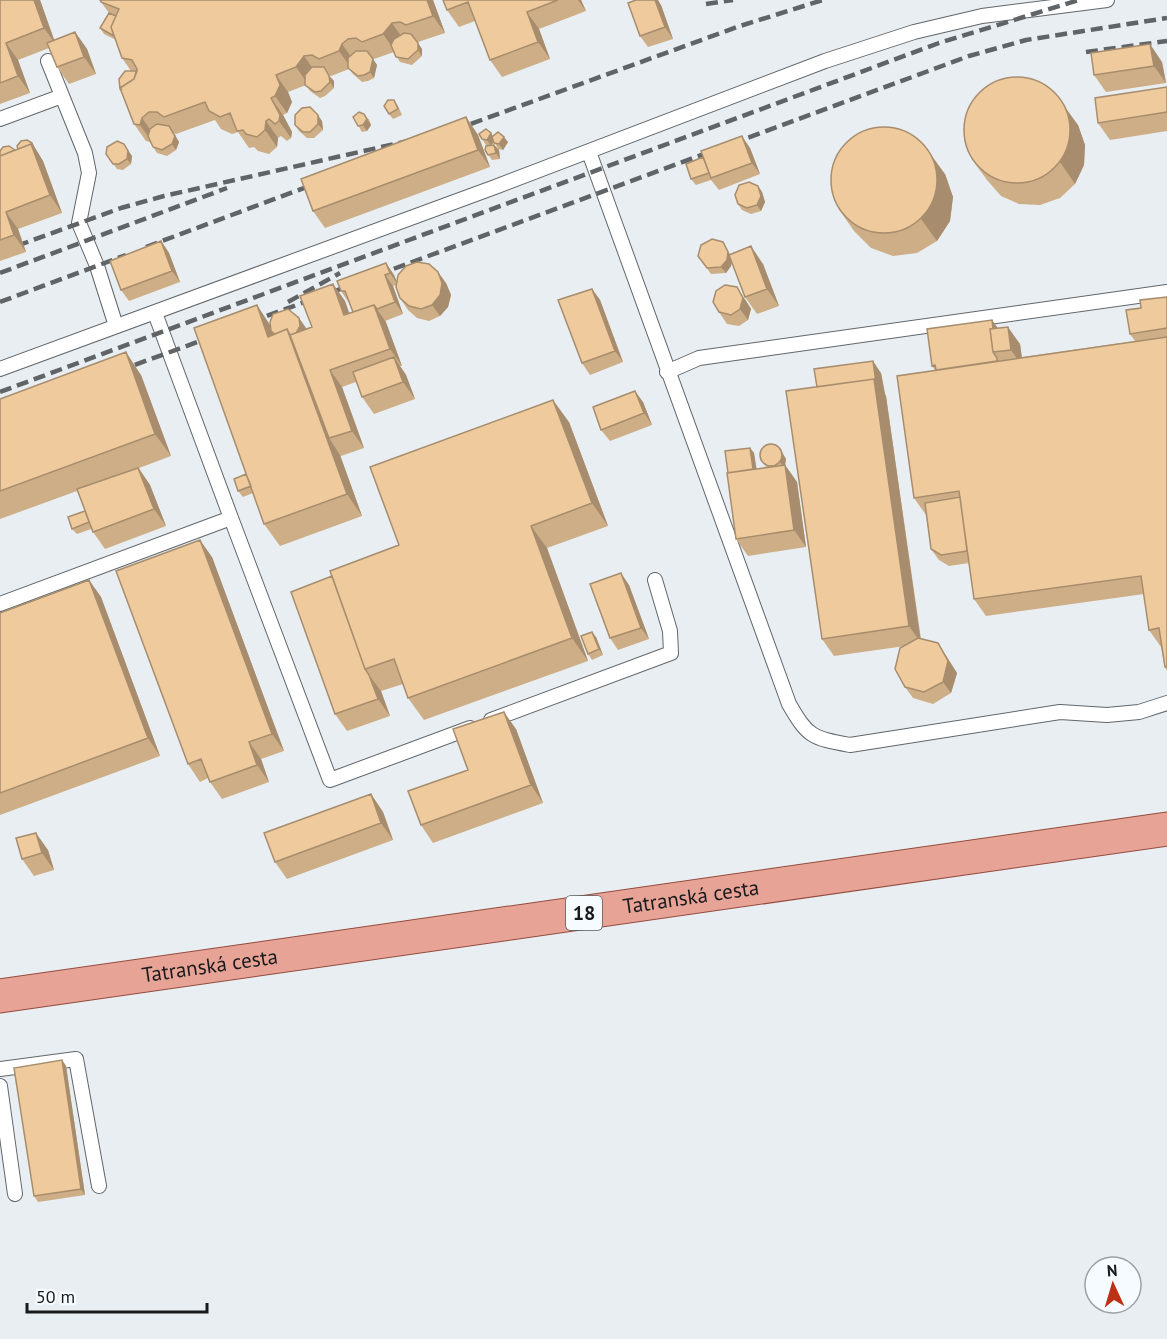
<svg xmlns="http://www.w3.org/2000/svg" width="1167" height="1339" font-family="'PT Sans',sans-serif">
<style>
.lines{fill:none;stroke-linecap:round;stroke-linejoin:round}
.service-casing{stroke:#61666a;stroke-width:16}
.primary-casing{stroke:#944b3d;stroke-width:35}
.service{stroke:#fff;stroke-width:14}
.primary{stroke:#e7a395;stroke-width:33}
.rail{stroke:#606467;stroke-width:4.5;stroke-dasharray:12 6;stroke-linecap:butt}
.wall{fill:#cdae86}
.shaded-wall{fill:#a78d6d}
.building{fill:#eeca9c;stroke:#a78d6d;stroke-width:1.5}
.labels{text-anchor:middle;stroke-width:4.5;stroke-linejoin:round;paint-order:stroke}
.shield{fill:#f6fbff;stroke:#5b5e60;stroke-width:1.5}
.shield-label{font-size:20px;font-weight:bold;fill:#181a1c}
.street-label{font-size:21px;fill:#181a1c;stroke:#f6fbff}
</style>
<rect width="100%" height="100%" fill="#e8eef2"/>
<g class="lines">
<defs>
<path id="service" d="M48,61L85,153L89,173L79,223L97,266L116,326
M0,119L62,96
M589,152L789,704C808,737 812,738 850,745L1060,712L1107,715L1139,712L1167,703
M155,313L231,518
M0,369L495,187L825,61L914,32L982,16L1107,0
M667,372L699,358L1167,292
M0,604L231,518L330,780L470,728
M491,720L671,653L670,631L655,580
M0,1069L76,1059L99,1186
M0,1086L15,1194"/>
<g id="primary">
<path id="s1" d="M0,996L1167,829"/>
</g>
</defs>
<use href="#service" class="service-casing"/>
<use href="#primary" class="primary-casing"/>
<use href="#service" class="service"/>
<use href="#primary" class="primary"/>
<path class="rail" d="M706,4L733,0
M1086,52L1167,41
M454,130L740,26L823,0
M146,247L320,182
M0,252L121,208L164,196L408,141
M0,273L227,188
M377,275L969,56L1026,40L1167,18
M0,302L126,255
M288,302L340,273
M250,322L354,284
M118,371L214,336
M0,392L939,43L1079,0"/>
</g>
<path class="wall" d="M0,0H40L54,40L75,32L87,49L96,74L69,84L57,67L49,48L18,60L30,93L0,104Z
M433,0L445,33L418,42H417L422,49V56L412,65L400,62L394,52L374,59L372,58L377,65L374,78L368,81L362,82L353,74L349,69L331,76L329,75L334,81V88L325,96L320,98L310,91L306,85L288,92L292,102L287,113L283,115L292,132L291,138L287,141L281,136L278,138L277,147L269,154L258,151L254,147L249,148L238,132L232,134L221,129L215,120L176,134L174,133L179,142L176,150L167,156L157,153L150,142L146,141L134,124L131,71L122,58L116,40L104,34L100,28L109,13L101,2Z
M443,0H581L586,11L539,29L550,59L502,77L490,60L475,21L459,27L447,10Z
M661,5L673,39L648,47L640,36Z
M1162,62L1166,83L1106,92L1094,75Z
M1167,87V131L1110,140L1098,123Z
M394,100L398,106L402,115L393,119L389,114Z
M353,117L369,119L371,125L367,131L362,132Z
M466,117L478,135L490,167L325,228L313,211Z
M322,121L323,130L314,138H307L299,131L295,125Z
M1078,125L1085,145L1084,165L1075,184L1060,198L1040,205L1019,204L1001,196L987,180L971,158Z
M494,136L508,142L503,150L498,149L494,141L492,145H494L499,150L500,159L492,160L485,150L488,145H486L482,139Z
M32,143L43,161L62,213L18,229L26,252L0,261V156Z
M750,148L760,174L719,190L711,180L696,185L691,179Z
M106,154L132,156L131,164L123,170L117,169Z
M945,174L953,197L950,221L937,241L917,253L893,256L871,248L854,231L838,208Z
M758,186L762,192L765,202L761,211L751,214L742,210L738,204Z
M161,241L169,253L180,282L129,301L121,290Z
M730,254L763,264L779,306L757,314L745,297L732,262L731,266L726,273L711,274L698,256Z
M386,263L394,275L397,282L446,283L451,295L448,307L440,316L429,321L417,318L408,310L400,298L396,285L393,286L403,314L385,321L402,366H400L406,375L415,399L374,414L362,397L356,382L342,387L364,448L341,456L340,455L362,516L280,546L264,524L253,493L243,497L238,491L246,474L270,325L299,318L307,329L312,327L333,284L345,301L349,314L353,312L349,303L341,291Z
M592,289L600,300L623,362L590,375L582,363Z
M1167,297V671L1165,667L1161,647L1149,630L1144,594L986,616L974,599L969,563L949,566L939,560L931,549L926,515L914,498L935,370L932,366L992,320L997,328L1020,344L1022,357L1135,341L1130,334L1141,308Z
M745,299L751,309L748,320L739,326L727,324L719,312Z
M881,373L885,394L886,396L921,639L938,643L957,673L951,693L933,704L913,698L905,687V646L834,656L822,639L817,387Z
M141,375L171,456L139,468L150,485L166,526L105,549L93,532L91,529L77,534L72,529L85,511L77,491L0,519V399Z
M643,402L652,425L610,441L601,430Z
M569,422L608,526L547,548L588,661L424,720L408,698L403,684L381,691L390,716L347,731L335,714L332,576L399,545Z
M750,448L754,453L756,469L766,467L764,464L782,452L786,459L785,465L797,482L806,547L748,556L736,539Z
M212,557L284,751L261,759L269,782L222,799L210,782L208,778L200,782L188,764Z
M89,580L101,597L160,756L0,815V613Z
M629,585L649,639L618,650L610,638Z
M596,637L603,655L592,660L588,654Z
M516,729L543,803L433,843L421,825L468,770Z
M371,794L383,812L393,840L287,879L275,862Z
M48,850L54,870L34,876L22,859Z
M62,1060L66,1066L85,1195L38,1202L34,1196Z"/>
<path class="shaded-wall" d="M34,0H40L56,45L44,28Z
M427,0H433L445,33L433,16Z
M578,0H581L586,11Z
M655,0H658L661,5L673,39L665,27Z
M527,12L539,29L550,59L538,42Z
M392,23L404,40L395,51L383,34Z
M75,32L87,49L96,74L84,57Z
M6,43L18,60L30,93L18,76Z
M418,43L422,49V56L418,50Z
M342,44L354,61L351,68L339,51Z
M1150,44L1162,62L1166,83L1154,66Z
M304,56L316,73L308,84L296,67Z
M373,59L377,65L374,78L370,72Z
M276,75L288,92L292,102L287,113L275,96Z
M329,76L334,81V88L330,82Z
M271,98L283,115L292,132L291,138L279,121Z
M1062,103L1078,125L1085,145L1084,165L1075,184L1060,162Z
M364,114L371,125L367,131L363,125Z
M318,115L322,121L323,130L318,124Z
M466,117L478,135L490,167L478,150Z
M142,118L154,135L152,142L140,125Z
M266,121L278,138L277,147L265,130Z
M169,126L179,142L176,150L172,144Z
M491,133L495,139L491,146L487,140Z
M742,136L750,148L760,174L752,163Z
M504,137L508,142L503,150L499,144Z
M32,143L43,161L62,213L50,195L31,144Z
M124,144L132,156L131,164L127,159Z
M494,145L499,150L500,159L496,153Z
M929,152L945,174L953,197L950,221L937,241L921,219Z
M758,186L762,192L765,202L761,211L757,205Z
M6,212L18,229L26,252L14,235Z
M161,241L169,253L180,282L172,271Z
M723,242L732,258L731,266L726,273L721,267Z
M751,246L763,264L779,306L767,289Z
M386,263L394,275L398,285L390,273Z
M438,272L446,283L451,295L448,307L440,316L432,305Z
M385,275L393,286L403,314L395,302Z
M333,284L345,301L356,332L344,315Z
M737,287L751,309L748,320L740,309Z
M592,289L600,300L623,362L615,351Z
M257,305L272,328L271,331L276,338L268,337Z
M374,305L386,322L402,366L390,349Z
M299,318L307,330L329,438L340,455L362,516L347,494L287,329Z
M992,320L1000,331L996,352Z
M1008,327L1020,344L1023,367L1011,350Z
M126,352L141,375L171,456L155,434Z
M394,357L406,375L415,399L403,382Z
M873,361L881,373L885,394L886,396L921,643L909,626L874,379Z
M330,370L342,387L364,448L352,431Z
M635,391L643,402L652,425L644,413Z
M553,400L569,422L608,526L592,503Z
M778,446L786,459L785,465L797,482L806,547L794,530L784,468L780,462Z
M750,448L754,453L758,478L754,472Z
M138,468L150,485L166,526L154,509Z
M531,526L547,548L588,661L572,638Z
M200,540L212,557L284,751L272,734Z
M621,573L629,585L649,639L641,628Z
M89,580L101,597L160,756L148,738Z
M592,632L596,637L603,655L599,649Z
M938,643L957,673L951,693L943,682Z
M369,675L381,691L390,716L378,699Z
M504,712L516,729L543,803L531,785Z
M249,742L261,759L269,782L257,765Z
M371,794L383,812L393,840L381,823Z
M36,833L48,850L54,870L42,853Z
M62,1060L66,1066L85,1195L81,1189Z"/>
<path class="building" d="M0,0H34L44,28L6,43L18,76L0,83Z
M100,0H427L433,16L406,25L400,22L392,23L383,34L362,42L356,38L348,39L342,44L339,51L319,59L312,55L304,56L296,67L276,75L280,85L275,96L271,98L280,115L279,121L275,124L269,119L266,121L265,130L257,137L246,134L243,130L237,131L230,113L220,117L209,111L205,102L164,117L157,112H149L142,118L140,125L134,124L120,88L134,79L137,69L132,60L122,58L111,27L119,9L101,2Z
M443,0H558L527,12L538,42L490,60L468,2L447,10Z
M636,0H655L665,27L640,36L628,3Z
M109,13L116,16L111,27L114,36L100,28Z
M75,32L84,57L57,67L47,43Z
M404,33L411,34L418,43V50L408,59L396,57L391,45L394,39Z
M1150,44L1154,66L1094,75L1091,53Z
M356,51H367L373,59L370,72L364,75L358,76L348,68V58Z
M312,67H324L329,76L330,82L321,91L315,92L305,85V75Z
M125,71H137L134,79L120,88L121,89H120L119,79Z
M964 130a53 53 0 1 1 106 0a53 53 0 1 1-106 0Z
M1167,87V112L1098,123L1095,98Z
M388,100H394L398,109L389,114L384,106Z
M310,107L318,115V124L310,132H303L295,125V115L302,108Z
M359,112L364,114L367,119L363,125L358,126L353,117Z
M466,117L478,150L313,211L301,179Z
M157,124L169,126L175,136L172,144L162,150L153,147L148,136L150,129Z
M831 180a53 53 0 1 1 106 0a53 53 0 1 1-106 0Z
M486,129L491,133L487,140L482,139L479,134Z
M498,132L504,137L499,144L494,143L492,137Z
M742,136L752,163L711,178L701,151Z
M27,140L32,143L33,146L31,144L18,149L17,146L21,141Z
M117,141L124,144L128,151L127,159L119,164H113L106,154L107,147Z
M31,144L50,195L6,212L14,235L0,240V156Z
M494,145L496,153L488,155L485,150L486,146Z
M9,146L15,150L0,156V151L3,147Z
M703,157L709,173L691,179L686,164Z
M749,182L758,186L761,196L757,205L747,208L738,204L735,195L739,185Z
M712,239L723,242L728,252L727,260L721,267L707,268L698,256L701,245Z
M161,241L172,271L121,290L110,261Z
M751,246L767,289L745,297L729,255Z
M417,262L429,264L438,272L442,283L440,295L432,305L421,309L409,306L400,298L396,287L398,275L406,266Z
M386,263L390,273L385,275L395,302L377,309L374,305L353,312L345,291H341L337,281Z
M333,284L344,315L374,305L390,349L330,370L352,431L329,438L290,335L312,327L300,296Z
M725,285L737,287L743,298L740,309L731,315L719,312L713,302L716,291Z
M592,289L615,351L582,363L558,300Z
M1167,297V328L1130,334L1126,310L1141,308L1140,300Z
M257,305L268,337L287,329L347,494L264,524L194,328Z
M288,309L299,318L300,326L296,333L290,335L287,329L275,334L271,331L270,322L273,314Z
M992,320L993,329H990L993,352L997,358V361L936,370L935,365L932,366L927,329Z
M1008,327L1011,350L993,352L990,329Z
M1167,337V667H1165L1159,628L1149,630L1141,576L974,599L959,491L914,498L897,376Z
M126,352L155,434L0,491V399Z
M394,357L403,382L362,397L353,372Z
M873,361L876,383L874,379L817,387L814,369Z
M874,379L909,626L822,639L786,391Z
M635,391L644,413L601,430L593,407Z
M553,400L592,503L531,526L572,638L408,698L394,659L365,669L330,571L399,545L370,467Z
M760 455a11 11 0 1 1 22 0a11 11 0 1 1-22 0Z
M750,448L753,469L728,473L725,451Z
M785,465L794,530L736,539L727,473Z
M138,468L154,509L93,532L77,489Z
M246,474L251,486L238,491L234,479Z
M960,497L967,551L941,555L931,549L925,503Z
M85,511L89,522L72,529L68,517Z
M200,540L272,734L249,742L257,765L210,782L201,759L188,764L116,571Z
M621,573L641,628L610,638L590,584Z
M332,576L365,669L369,675L378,699L335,714L291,592Z
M89,580L148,738L0,793V613Z
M592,632L599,649L588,654L581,636Z
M918,638L938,643L948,661L943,682L924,692L905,687L895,669L900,648Z
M504,712L531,785L421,825L408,791L468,770L453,729Z
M371,794L381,823L275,862L264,833Z
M36,833L42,853L22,859L16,838Z
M62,1060L81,1189L34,1196L14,1068Z"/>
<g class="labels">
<rect class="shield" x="566" y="896" width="36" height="34" rx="4.5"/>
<g class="shield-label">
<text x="584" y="920">18</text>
</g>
<g class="street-label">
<text dy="7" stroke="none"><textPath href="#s1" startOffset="698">Tatranská cesta</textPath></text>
<text dy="7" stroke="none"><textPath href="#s1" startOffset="212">Tatranská cesta</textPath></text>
</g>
</g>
<g transform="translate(1113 1285) rotate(356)"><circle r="28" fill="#f6fbff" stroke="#9da1a4" stroke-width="1.5"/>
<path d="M0-4.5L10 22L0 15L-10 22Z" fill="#bd3216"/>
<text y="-9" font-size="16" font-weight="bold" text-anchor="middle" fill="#181a1c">N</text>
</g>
<path d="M27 1303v9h180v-9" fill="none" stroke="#181a1c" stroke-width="3"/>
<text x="36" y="1303" font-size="18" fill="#181a1c" stroke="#f6fbff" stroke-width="4.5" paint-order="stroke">50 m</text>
</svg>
